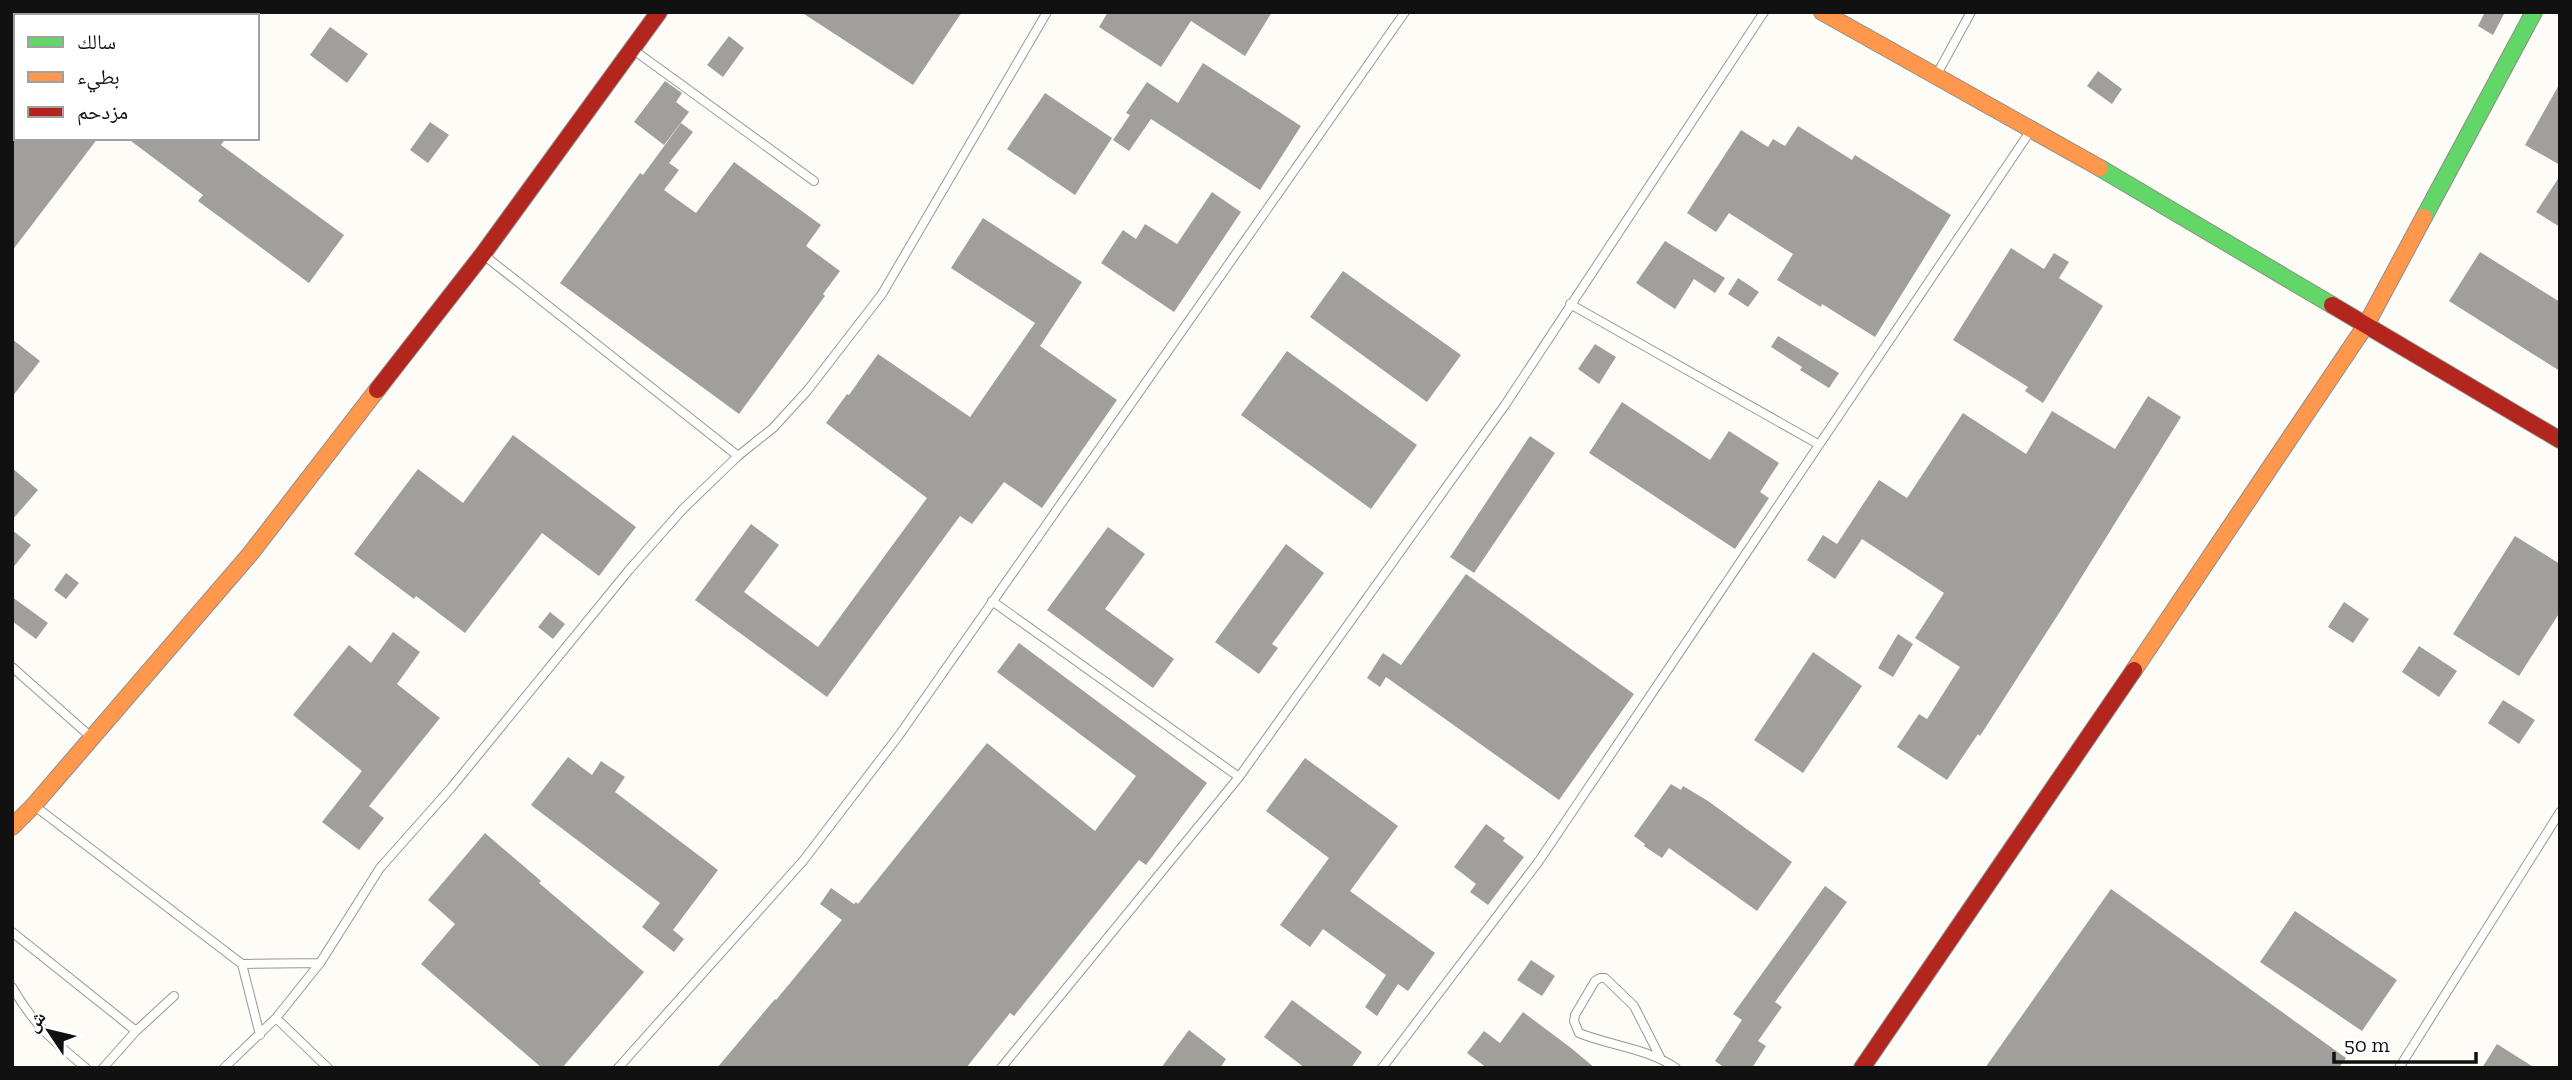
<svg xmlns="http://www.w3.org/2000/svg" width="2572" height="1080" font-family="'Zilla Slab','Noto Naskh Arabic',serif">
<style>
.building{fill:#a19f9c}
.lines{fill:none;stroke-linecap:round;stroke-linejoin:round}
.lane-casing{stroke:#979795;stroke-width:10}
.fast-casing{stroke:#8e8d8b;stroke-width:18}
.slow-casing{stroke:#8e8d8b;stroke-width:18}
.jam-casing{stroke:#8e8d8b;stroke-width:18}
.lane{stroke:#fffffe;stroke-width:8}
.fast{stroke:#63d668;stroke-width:16}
.slow{stroke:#ff974d;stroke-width:16}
.jam{stroke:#b3261e;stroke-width:16}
</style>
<rect width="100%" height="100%" fill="#fdfcf7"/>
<path class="building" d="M801,12H962L913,85Z
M1108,12H1272L1245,56L1191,21L1161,67L1099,27Z
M2485,12H2505L2493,35L2478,26Z
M330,27L368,54L347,83L310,55Z
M729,36L744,48L723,77L707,65Z
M1203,63L1301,126L1260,190L1151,119L1129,151L1113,140L1130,115L1126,113L1147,82L1178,103Z
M2098,71L2122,89L2112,104L2087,86Z
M665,81L682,93L676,102L689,112L664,145L634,122Z
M2560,83V165L2525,145Z
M1045,93L1112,138L1075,195L1007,149Z
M430,122L449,135L428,163L410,150Z
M681,123L693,132L669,163L679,170L664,190L696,213L734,162L821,225L806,246L840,271L823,294L825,296L739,414L560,283L640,173L643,175Z
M1798,126L1852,160L1855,155L1951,215L1875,337L1822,304L1821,307L1777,280L1793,254L1729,213L1716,232L1687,213L1741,130L1768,147L1773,139L1785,146Z
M12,138H98L12,251Z
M127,138H226L221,145L344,235L309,283L198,201L203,195Z
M2560,176V227L2536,212Z
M1212,192L1241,212L1174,312L1101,263L1123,230L1136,239L1145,224L1177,244Z
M983,218L1082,282L1040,346L1117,400L1042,508L1004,482L972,524L960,516L827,697L695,600L751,524L779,545L744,592L818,647L927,498L826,423L847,394L849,395L878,354L970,417L1035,323L951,268Z
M1665,241L1725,278L1715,293L1694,279L1675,309L1636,283Z
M2011,248L2044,269L2054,253L2069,262L2059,278L2103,306L2043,403L2025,391L2028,387L1953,340Z
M2480,252L2560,302V371L2449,301Z
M1343,271L1461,355L1427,402L1310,317Z
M1738,278L1759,292L1748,307L1728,294Z
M1778,336L1839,373L1829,388L1800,370L1802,367L1771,347Z
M12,339L40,361L12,397Z
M1595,344L1616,357L1599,384L1578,369Z
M1287,351L1417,445L1371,509L1241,415Z
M2148,396L2181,417L2061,610L1980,736L1978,734L1947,780L1897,747L1919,714L1927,719L1960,667L1915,638L1944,593L1862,539L1835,579L1807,560L1823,535L1837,544L1879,480L1907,498L1963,413L2026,454L2052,411L2115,449Z
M1622,402L1710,460L1729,431L1779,463L1760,492L1769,498L1735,549L1589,453Z
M513,435L636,527L599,576L542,533L465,633L416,596L414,599L354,554L418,469L463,503Z
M1530,436L1555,453L1474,573L1450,557Z
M12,468L38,490L12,520Z
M1108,527L1145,554L1105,609L1174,659L1153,688L1047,610Z
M12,530L31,545L12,569Z
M2515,536L2560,564V612L2519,676L2453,634Z
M1286,544L1324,573L1272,644L1278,648L1259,674L1215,642Z
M66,573L79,583L66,599L54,590Z
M1466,574L1634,694L1559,800L1386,677L1380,687L1367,678L1383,653L1401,665Z
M12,597L48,623L36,639L12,621Z
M2344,602L2369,619L2353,643L2328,627Z
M550,612L565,624L553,639L538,627Z
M393,632L420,652L397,684L440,718L369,806L384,818L359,850L322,822L362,771L293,715L349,645L371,663Z
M1898,634L1913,644L1893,677L1878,668Z
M1019,643L1207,783L1146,865L1139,860L1014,1016L1010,1013L966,1068H717L775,999L776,1000L842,920L820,904L831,888L854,904L856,902L858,904L987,743L1095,831L1136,776L997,672Z
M2419,646L2457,671L2439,697L2402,672Z
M1813,652L1862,686L1803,773L1754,740Z
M2503,700L2535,720L2519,744L2488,723Z
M568,757L592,775L601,761L625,777L615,792L718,870L673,930L684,939L674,952L642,927L660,903L531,805Z
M1305,758L1398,826L1350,891L1435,953L1408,991L1398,984L1377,1016L1365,1007L1386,975L1323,929L1310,947L1280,925L1329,858L1266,811Z
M1671,784L1681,790L1683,786L1708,801L1792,862L1757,911L1669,848L1662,858L1644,846L1645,844L1634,836Z
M1486,824L1505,838L1503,841L1524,857L1488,905L1470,892L1476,884L1454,867Z
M485,833L541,881L539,883L644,972L562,1068H542L421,964L455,924L428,900Z
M1825,886L1847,902L1775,1002L1782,1007L1758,1041L1766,1046L1752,1068H1725L1715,1061L1742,1020L1733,1014Z
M2111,889L2346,1058L2339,1068H1985Z
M2295,911L2397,980L2362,1031L2260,962Z
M1531,960L1555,976L1542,996L1517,980Z
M1292,1000L1362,1052L1351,1068H1305L1264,1037Z
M1523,1012L1571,1048L1595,1068H1487L1467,1053L1484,1031L1500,1043Z
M1189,1030L1226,1059L1220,1068H1161Z
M2497,1044L2535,1068H2482Z"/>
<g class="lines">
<defs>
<path id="lane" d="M39,16L42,12
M12,49L16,45
M635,51L814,181
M1937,74L1971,12
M485,256L738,456
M1570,304L1818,444
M992,601L1239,777
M12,667L91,737
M36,807L242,964L320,963
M12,932L136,1031
M242,964L260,1035
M12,987C34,1025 53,1041 86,1068
M276,1018L328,1068
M1660,1057L1634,1006L1605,978H1600L1595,981L1575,1015L1574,1021L1579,1033C1611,1046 1647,1048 1676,1068
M103,1068L136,1031L174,996
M224,1068L276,1018L320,963L380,868L451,788L629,570L683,509L738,456L773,428L807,391L882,294L1047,12
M618,1068L803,861L900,734L1405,12
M1001,1068L1239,777L1505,405L1764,12
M1382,1068L1539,861L2031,130
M2399,1068L2560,812"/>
<path id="fast" d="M2100,168L2332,305
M2424,217L2534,12"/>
<path id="slow" d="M1822,12L2100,168
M2134,670L2366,325L2424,217
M12,827L34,805L251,553L377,390"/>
<path id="jam" d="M2332,305L2560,440
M377,390L483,254L659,12
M1862,1068L2134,670"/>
</defs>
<use href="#lane" class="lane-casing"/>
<use href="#fast" class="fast-casing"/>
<use href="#slow" class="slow-casing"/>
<use href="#jam" class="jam-casing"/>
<use href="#lane" class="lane"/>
<use href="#fast" class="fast"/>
<use href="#slow" class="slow"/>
<use href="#jam" class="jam"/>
</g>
<rect width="2572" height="1080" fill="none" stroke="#111111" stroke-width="28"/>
<rect x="14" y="14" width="245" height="126" fill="#ffffff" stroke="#a0a0a0" stroke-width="2"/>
<rect x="28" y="37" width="35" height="10" fill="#63d668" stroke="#a0a0a0" stroke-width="2"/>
<text x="77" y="49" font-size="21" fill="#111111">سالك</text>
<rect x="28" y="72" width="35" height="10" fill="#ff974d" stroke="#a0a0a0" stroke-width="2"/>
<text x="77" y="84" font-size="21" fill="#111111">بطيء</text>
<rect x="28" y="107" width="35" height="10" fill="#b3261e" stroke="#a0a0a0" stroke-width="2"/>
<text x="77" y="119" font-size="21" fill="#111111">مزدحم</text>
<g transform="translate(49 1031) rotate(305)" stroke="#ffffff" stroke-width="5" paint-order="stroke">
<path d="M0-5L12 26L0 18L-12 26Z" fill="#111111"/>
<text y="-10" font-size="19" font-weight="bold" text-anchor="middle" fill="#111111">ش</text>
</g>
<path d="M2334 1052v10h142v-10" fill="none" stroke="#111111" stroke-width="3.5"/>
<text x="2344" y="1052" font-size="21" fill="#111111" stroke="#ffffff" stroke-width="5" paint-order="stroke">50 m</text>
</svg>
